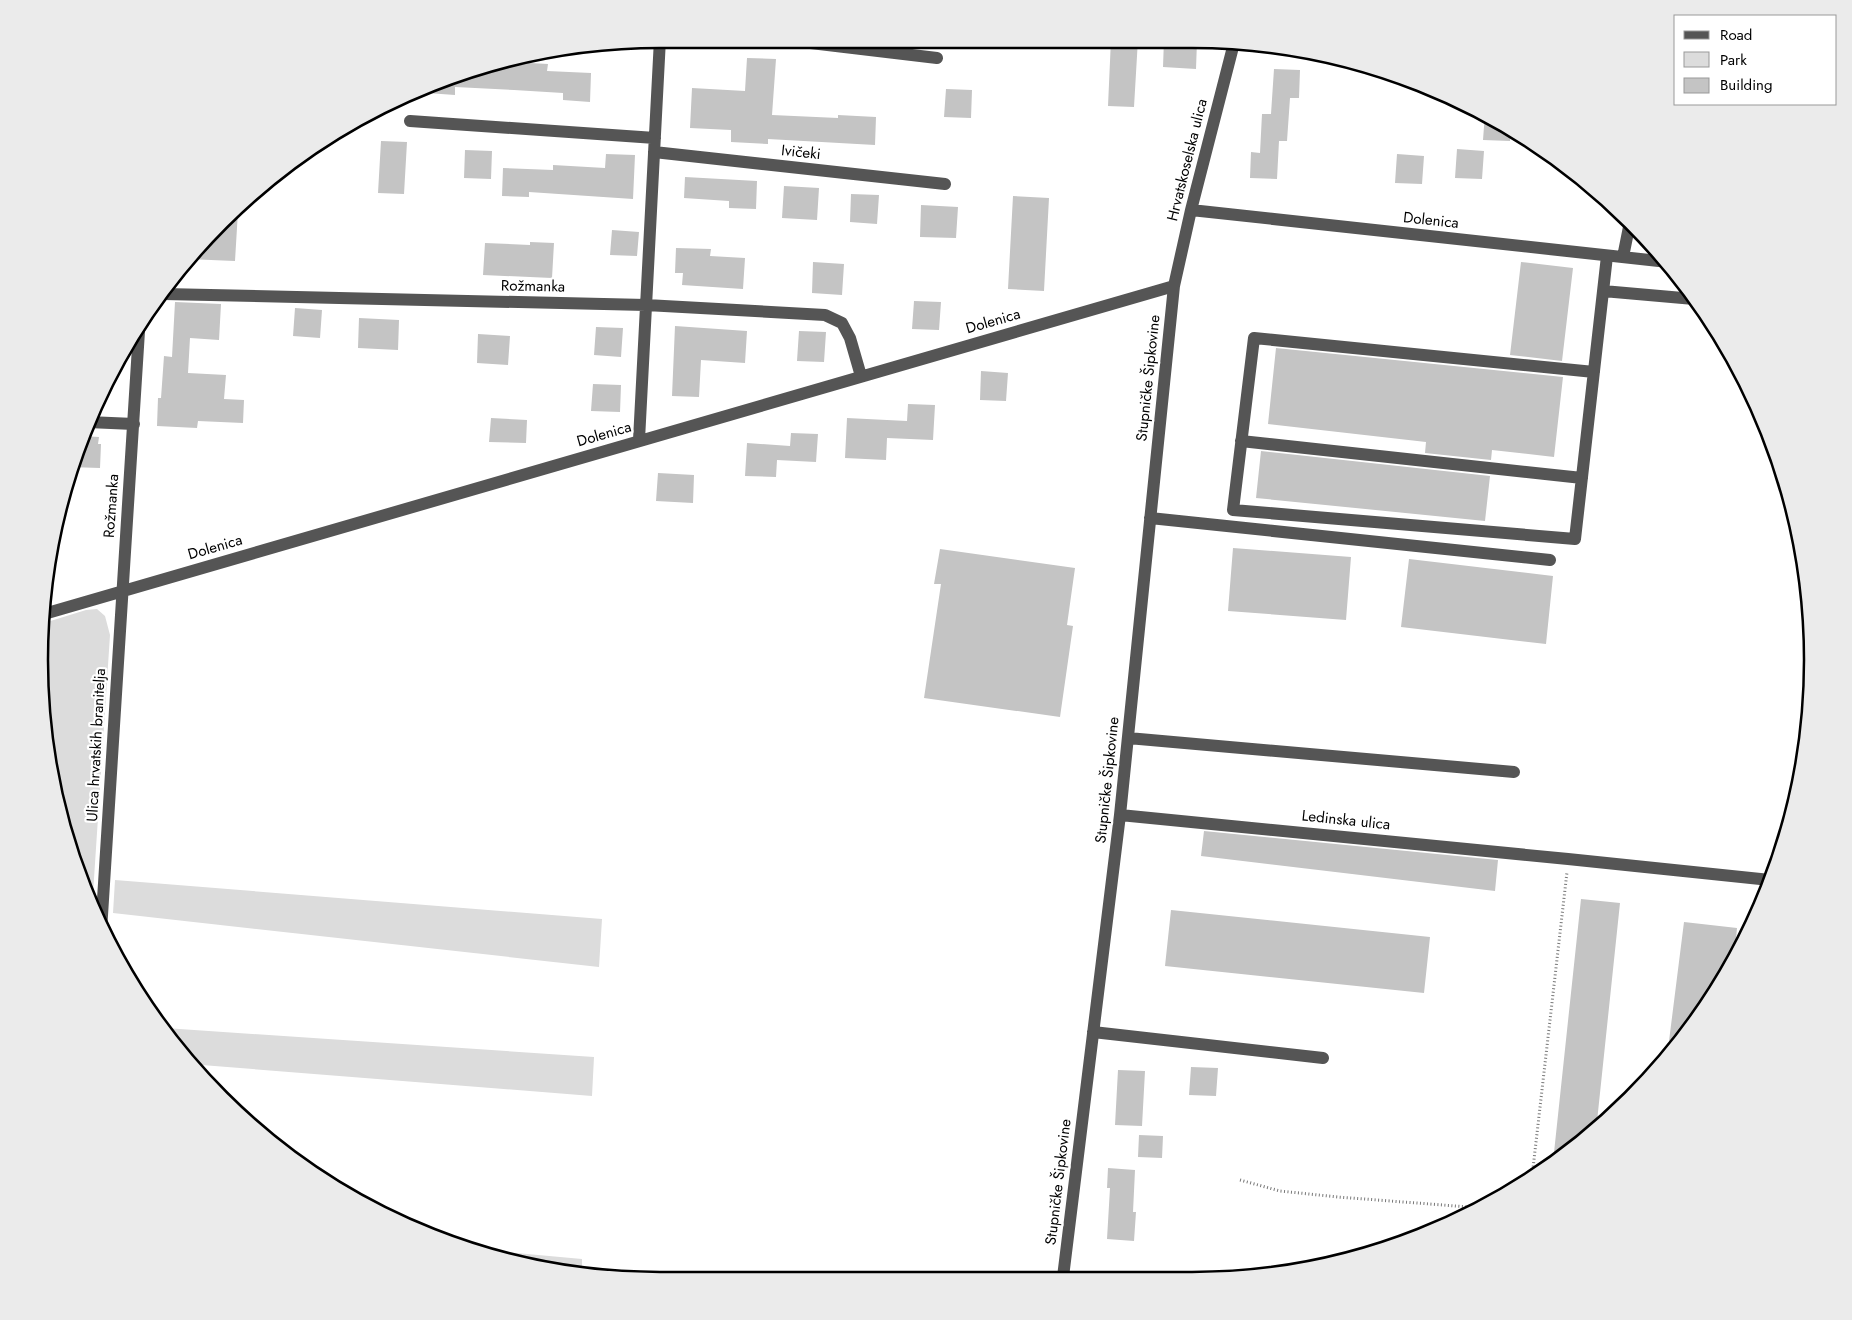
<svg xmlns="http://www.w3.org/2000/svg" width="1852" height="1320" font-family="Jost,sans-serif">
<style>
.green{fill:#dcdcdc}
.building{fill:#c4c4c4}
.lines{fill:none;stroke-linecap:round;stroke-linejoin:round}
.path{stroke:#777;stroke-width:3;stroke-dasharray:1 2.5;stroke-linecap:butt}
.minor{stroke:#555;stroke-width:12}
.labels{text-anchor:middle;stroke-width:4.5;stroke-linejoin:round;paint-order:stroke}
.street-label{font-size:15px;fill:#000;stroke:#fff}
.rim{fill:none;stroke:#000;stroke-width:2.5}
</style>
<rect width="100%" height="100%" fill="#fff"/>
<path class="green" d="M97,609L105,616L110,635L92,909L72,859L44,741V623L86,610Z
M115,880L602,919L599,967L113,913Z
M165,1028L594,1057L592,1096L189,1064Z
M471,1249L582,1259V1274L499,1260Z"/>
<path class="building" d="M1111,39H1138L1134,107L1108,106Z
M1164,39L1197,41L1196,69L1163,67Z
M747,58L776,59L772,115L838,118V115L876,117L875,145L768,139V144L731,142V130L690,128L692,88L745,91Z
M495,61L548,64L547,71L591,73L590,102L563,100V93L514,90L455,87V95L413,92Z
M1274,69L1300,70L1299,98H1290L1287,141H1279L1277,179L1250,178L1251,152L1260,153L1262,114H1271Z
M946,89L972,90L971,118L944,117Z
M1485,113L1511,128L1510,141L1483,140Z
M381,141L407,142L404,194L378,193Z
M1457,149L1484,151L1482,179L1455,178Z
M465,150L492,151L491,179L464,178Z
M606,154L635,155L633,199L529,192V197L502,196L503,168L553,170V165L605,168Z
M1397,154L1424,156L1422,184L1395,183Z
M685,177L757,181L756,209L729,208V201L684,198Z
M784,186L819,188L817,220L782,218Z
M851,194L879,195L877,224L850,222Z
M1013,196L1049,198L1044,291L1008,289Z
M921,205L958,207L956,238L920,237Z
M238,211L235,261L187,259L193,251Z
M612,230L639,232L637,256L610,255Z
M530,242L554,243L552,278L483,275L485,243L530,245Z
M676,248L711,249L710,256L745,258L743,289L682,285L683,273H675Z
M813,262L844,264L842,295L812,293Z
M1521,262L1573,268L1562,361L1510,355Z
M914,301L941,302L939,330L912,329Z
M175,302L221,304L219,340L190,338L188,373L226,375L224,399L244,400L243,423L198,421L197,428L157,426L158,398H161L164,356L172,357Z
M295,308L322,310L320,338L293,336Z
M359,318L399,320L398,350L358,348Z
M675,326L747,331L745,363L701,360L699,397L672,396Z
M596,327L623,328L621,357L594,355Z
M799,331L826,332L824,362L797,361Z
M478,334L510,336L508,365L477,363Z
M1276,348L1563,377L1554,457L1492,450L1491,460L1425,453L1426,442L1268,424Z
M981,371L1008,373L1006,401L980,400Z
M593,384L621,385L620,412L591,411Z
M908,404L935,405L933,440L887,438L886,460L845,458L847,418L907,421Z
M491,418L527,420L526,443L489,442Z
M791,433L818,434L816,462L777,460L776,477L745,476L747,443L790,446Z
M82,436L99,437L98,444H101L100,468L70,467Z
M1261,451L1490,476L1485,521L1256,498Z
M658,473L694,475L693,503L656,501Z
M1233,548L1351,557L1346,620L1228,611Z
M940,549L1075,568L1067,625L1073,626L1060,717L924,698L941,584H934Z
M1409,559L1553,576L1546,644L1401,627Z
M1204,831L1498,860L1495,891L1201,856Z
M1581,899L1620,903L1596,1131L1553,1162Z
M1171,910L1430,937L1424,993L1165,966Z
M1684,922L1737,928L1734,960L1685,1038L1667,1057Z
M1191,1067L1218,1068L1216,1096L1189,1095Z
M1118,1070L1145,1071L1142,1126L1115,1125Z
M1139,1135L1163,1136L1162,1158L1138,1157Z
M1108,1168L1135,1170L1133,1212H1136L1134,1241L1107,1239L1110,1188H1107Z"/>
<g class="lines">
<path class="path" d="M1532,1177L1567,872
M1240,1180L1280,1191L1338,1197L1482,1208"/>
<path class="minor" d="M777,39L937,58
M410,121L655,138
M654,152L945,184
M1191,210L1668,262
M1623,257L1630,222
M1603,291L1694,299
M164,294L646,305L825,315L842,323L850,338L861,376
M1594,372L1254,338L1233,510L1575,539L1607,256
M88,422L134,424
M639,440L660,39
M1241,441L1582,478
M1150,518L1550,560
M44,614L1174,286
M1128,738L1514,772
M1120,815L1568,859L1770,880
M101,931L139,331
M1093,1032L1323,1058
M1063,1277L1120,815L1174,286L1191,210L1234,43"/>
</g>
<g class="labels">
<g class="street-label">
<text transform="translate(801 152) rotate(6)" y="5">Ivičeki</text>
<text transform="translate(1187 160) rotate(-76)" y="5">Hrvatskoselska ulica</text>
<text transform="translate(1431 220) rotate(6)" y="5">Dolenica</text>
<text transform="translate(533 286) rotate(1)" y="5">Rožmanka</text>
<text transform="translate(993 321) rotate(-16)" y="5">Dolenica</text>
<text transform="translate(1148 378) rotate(-84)" y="5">Stupničke Šipkovine</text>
<text transform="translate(604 434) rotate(-16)" y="5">Dolenica</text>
<text transform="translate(111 506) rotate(-86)" y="5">Rožmanka</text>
<text transform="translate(215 547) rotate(-16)" y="5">Dolenica</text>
<text transform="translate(96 745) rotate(-87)" y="5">Ulica hrvatskih branitelja</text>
<text transform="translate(1107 780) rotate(-84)" y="5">Stupničke Šipkovine</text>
<text transform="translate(1346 820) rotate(6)" y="5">Ledinska ulica</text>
<text transform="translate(1058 1182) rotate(-83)" y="5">Stupničke Šipkovine</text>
</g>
</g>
<path d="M0 0H1852V1320H0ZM660 48H1192A612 612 0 0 1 1804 660V660A612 612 0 0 1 1192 1272H660A612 612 0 0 1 48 660V660A612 612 0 0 1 660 48Z" fill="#ebebeb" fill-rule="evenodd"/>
<path class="rim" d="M660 48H1192A612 612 0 0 1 1804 660V660A612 612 0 0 1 1192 1272H660A612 612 0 0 1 48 660V660A612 612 0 0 1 660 48Z"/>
<rect x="1674" y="15" width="162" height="90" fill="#ffffff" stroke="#999999"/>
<rect x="1684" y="31" width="25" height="8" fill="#555555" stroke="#999999"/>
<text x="1720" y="40" font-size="15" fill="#000000">Road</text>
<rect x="1684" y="52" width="25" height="15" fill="#dcdcdc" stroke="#999999"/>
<text x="1720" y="65" font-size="15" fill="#000000">Park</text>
<rect x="1684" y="78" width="25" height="15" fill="#c4c4c4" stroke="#999999"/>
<text x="1720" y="90" font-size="15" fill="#000000">Building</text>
</svg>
